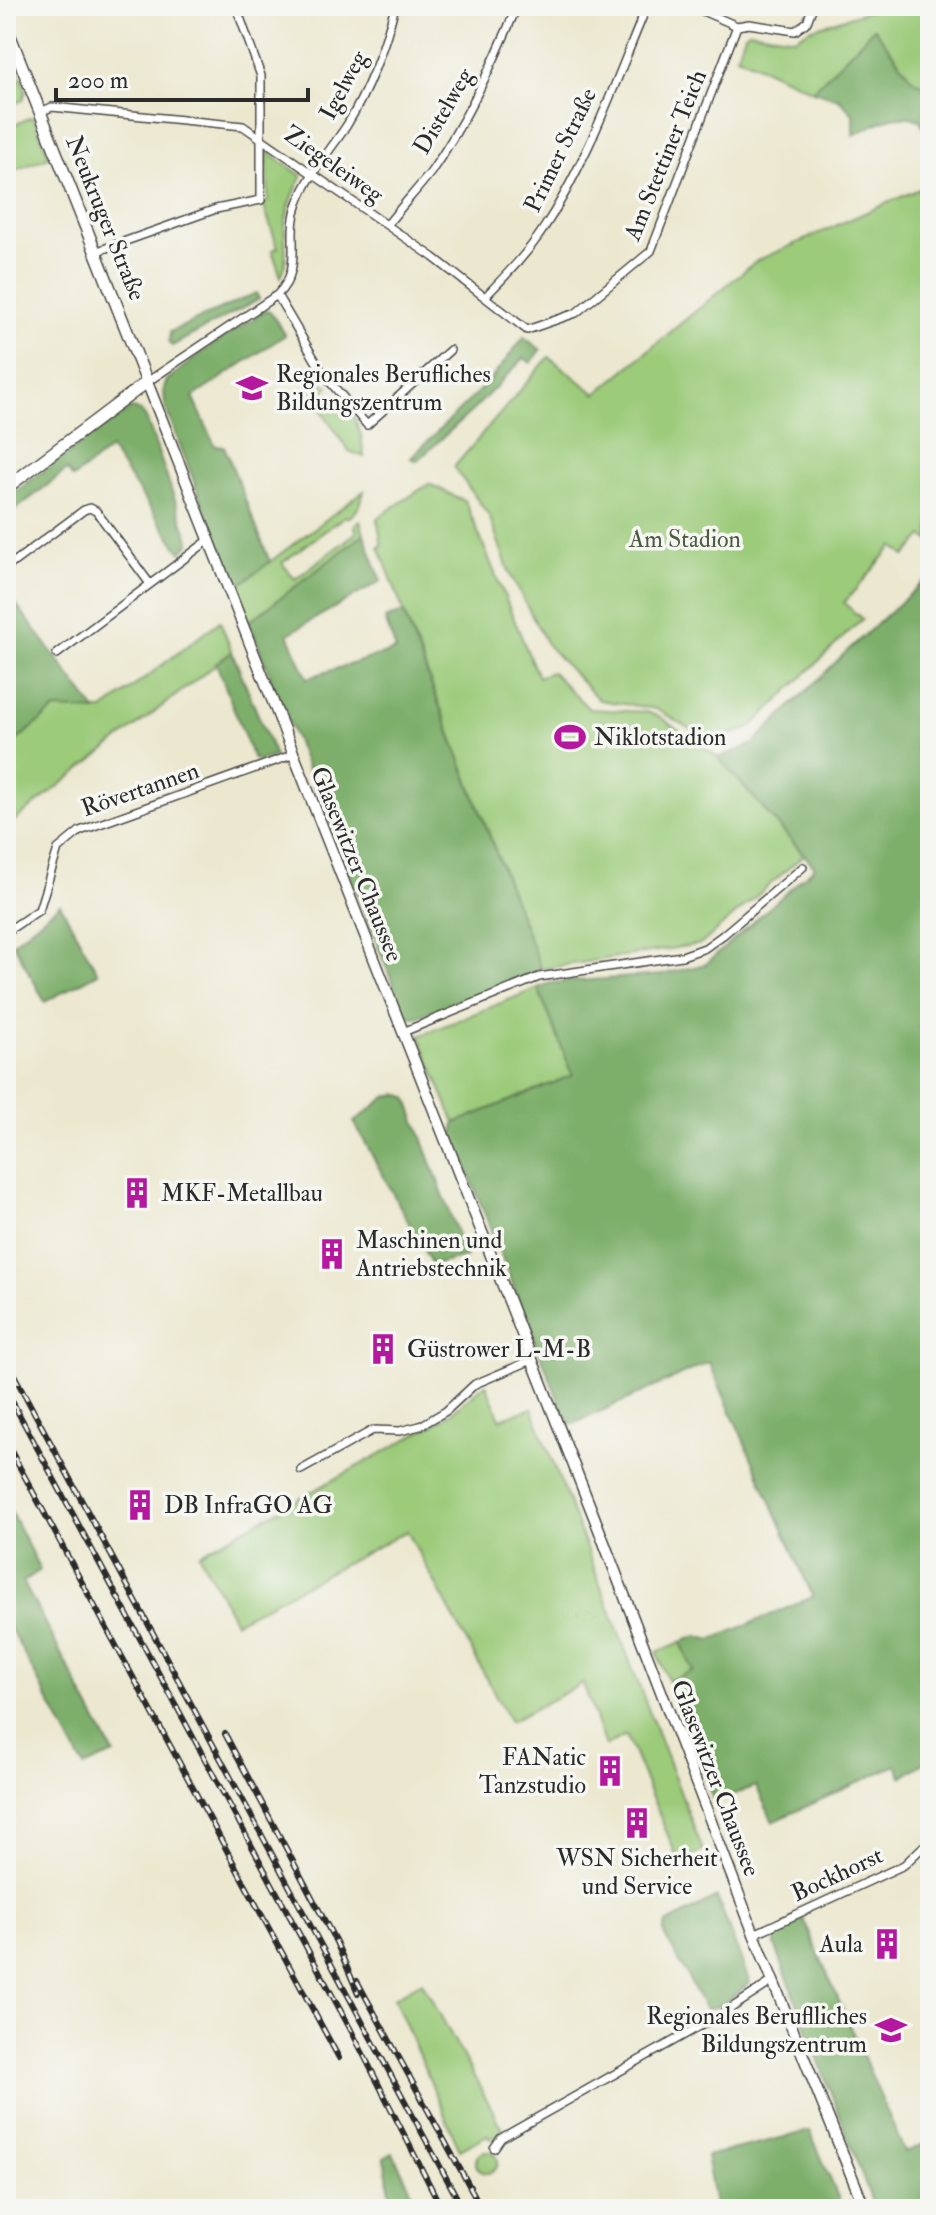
<svg xmlns="http://www.w3.org/2000/svg" width="936" height="2215" font-family="'IM FELL Double Pica',serif">
<style>
.green{fill:#9ccb7a;stroke:#647b52;stroke-width:2}
.forest{fill:#7daf6a;stroke:#546d4a;stroke-width:2}
.lines{fill:none;stroke-linecap:round;stroke-linejoin:round}
.minor-casing{stroke:#484744;stroke-width:10}
.secondary-casing{stroke:#484744;stroke-width:13}
.primary-casing{stroke:#484744;stroke-width:14}
.minor{stroke:#fff;stroke-width:7}
.secondary{stroke:#fff;stroke-width:10}
.primary{stroke:#fff;stroke-width:11}
.rail-casing{stroke:#2b2b2b;stroke-width:6}
.rail{stroke:#f6f6f2;stroke-width:3;stroke-dasharray:9;stroke-linecap:butt}
.labels{text-anchor:middle;stroke-width:7;stroke-linejoin:round;paint-order:stroke}
.street-label{font-size:24px;fill:#2b2b2b;stroke:#f6f6f2}
.poi-label{font-size:24px;fill:#2b2b2b;stroke:#f6f6f2;text-anchor:start}
.park-label{font-size:24px;fill:#4d5b43;stroke:#f6f6f2}
</style>
<rect width="100%" height="100%" fill="#f6f6f2"/>
<filter id="ink" filterUnits="userSpaceOnUse"><feTurbulence type="fractalNoise" baseFrequency=".0125" numOctaves="2"/><feDisplacementMap in="SourceGraphic" scale="16" xChannelSelector="R" yChannelSelector="G"/><feConvolveMatrix kernelMatrix="1 2 1 2 8 2 1 2 1" color-interpolation-filters="sRGB"/></filter>
<filter id="wash" filterUnits="userSpaceOnUse"><feTurbulence type="fractalNoise" baseFrequency=".006" numOctaves="4" result="noise"/><feDisplacementMap in="SourceGraphic" scale="32" xChannelSelector="R" yChannelSelector="G"/><feGaussianBlur stdDeviation="1.8" result="paint"/><feColorMatrix in="noise" values="0 0 0 0 0 0 0 0 0 0 0 0 0 0 0 0 0 1.4 0 .05"/><feComposite in="paint" operator="in"/></filter>
<g filter="url(#wash)">
<rect width="100%" height="100%" fill="#ece8d0"/>
<path class="green" d="M884,6H930V89L912,79L874,28L813,91L737,56L745,34L749,31L795,38L810,29Z
M6,43L26,90L23,100L16,103L6,100Z
M31,117L34,119L49,157L6,174V129Z
M267,151L302,176C294,192 287,208 285,226C284,242 289,262 281,277L272,250L278,248L263,204L268,201Z
M930,184V541L923,536L905,556L893,546L844,603L862,619L749,729L709,740L656,709L599,700L548,646L510,574L489,516L454,467L549,357L596,394L756,261Z
M322,382L329,386L324,391L348,418L353,414L361,435L364,457L349,451L312,396L313,390Z
M429,484L465,501L538,677L552,672L589,709L646,712L660,717L719,758L804,855L701,944L541,969L379,547L382,545L377,518Z
M364,491C361,503 359,511 348,518L345,516L282,563L295,579L357,532L354,526L358,521H360L364,534L249,622L235,588Z
M220,621L232,652L6,827V749L55,709L103,710Z
M538,988L573,1075L455,1123L419,1036Z
M486,1384L500,1419L532,1408L703,1851L679,1862L626,1735L605,1746L583,1683L510,1722L407,1531L235,1622L199,1554L442,1420Z
M681,1642L693,1671L668,1681L657,1652Z
M422,1982L504,2131L490,2139L487,2135L460,2150L394,1998Z
M476 2162a11 11 0 1 1 22 0a11 11 0 1 1-22 0Z"/>
<path class="forest" d="M874,28L912,79L930,89V144L920,120C896,110 875,125 853,135V114L839,99L813,91Z
M256,293L259,299L172,346L169,343L170,332Z
M266,310L270,311L285,335L193,397L215,446H224L270,562L235,588L165,406L164,388L167,380L204,351Z
M524,337L541,350L531,363L524,358L474,409L417,461L411,458L491,379Z
M131,408L141,411L146,418L190,543L181,553L110,449L73,478L67,470L6,517V498Z
M364,534L381,581L288,634L307,678L396,650L385,619L403,612L541,969L414,1018L405,1014L249,622Z
M930,576V1759L902,1777L896,1765L773,1822L756,1786L714,1802L668,1681L693,1671L681,1642L697,1636L711,1640L813,1597L709,1362L571,1425L561,1406L453,1134L455,1123L573,1075L538,988L550,983L661,975L706,964L815,867L719,758L753,744L847,651Z
M7,592L96,711L55,709L6,749Z
M232,652L275,756L258,761L253,758L216,663Z
M60,904L98,973L45,1002L13,943Z
M397,1094L407,1097L466,1257L432,1265L354,1122L386,1097Z
M6,1502L40,1570L23,1582L114,1754L84,1767L6,1620Z
M717,1897L750,1983L723,2004L706,2010L663,1932L666,1924Z
M803,1918L905,2153L930,2141V2209H875L775,1945V1938L786,1926Z
M810,2131L843,2209H716L706,2156Z
M393,2153L420,2209H393L384,2158Z"/>
</g>
<g filter="url(#ink)">
<g class="lines">
<defs>
<path id="minor" d="M691,6L737,26
M737,26L749,24L795,31L807,22L813,6
M40,112L52,107L243,126L433,257L527,330L576,313L651,251L737,26
M387,225C401,207 417,190 431,172C467,120 493,64 517,6
M95,252L216,209L261,200V76L236,6
M277,295L324,375L367,425L450,350
M485,297C505,276 526,255 542,231C588,162 615,82 647,6
M147,382L277,295C305,268 285,235 298,203C309,174 330,151 347,125C370,87 384,49 395,6
M6,568L84,510L90,508L96,511L150,584
M57,654L209,540
M6,932L39,910L58,849L80,831L292,755
M403,1032L539,977L682,956L705,948L723,935L803,867
M301,1470L373,1430L400,1431L420,1426L446,1411L475,1384L532,1360
M754,1934L904,1865L930,1840
M494,2148L501,2138L725,2012L773,1981"/>
<path id="secondary" d="M147,382L600,1532L754,1934L865,2209"/>
<path id="primary" d="M6,26L147,382L6,488"/>
</defs>
<use href="#minor" class="minor-casing"/>
<use href="#secondary" class="secondary-casing"/>
<use href="#primary" class="primary-casing"/>
<use href="#minor" class="minor"/>
<use href="#secondary" class="secondary"/>
<use href="#primary" class="primary"/>
<defs>
<path id="rail" d="M6,1360L463,2209
M6,1390L352,2032L442,2209
M6,1442L339,2058
M225,1734L336,1942L358,1993
M357,1981L482,2209"/>
</defs>
<use href="#rail" class="rail-casing"/>
<use href="#rail" class="rail"/>
</g>
</g>
<defs>
<symbol id="university-bare" viewBox="-9 -9 18 18"><path d="M0-5L7-2L0 1L-7-2ZM-4 1L0 2.5L4 1V4Q0 6-4 4Z" fill="#b5179e" stroke="#f6f6f2" stroke-width="2.5" paint-order="stroke"/></symbol>
<symbol id="stadium-bare" viewBox="-9 -9 18 18"><path d="M0-5a6.5 5 0 1 0 0 10a6.5 5 0 1 0 0-10ZM-3.5-1.8h7v3.6h-7Z" fill="#b5179e" stroke="#f6f6f2" stroke-width="2.5" paint-order="stroke"/></symbol>
<symbol id="building-bare" viewBox="-9 -9 18 18"><path d="M-4-6H4V6H1V3H-1V6H-4ZM-2.5-4.3h1.7v1.8h-1.7ZM.8-4.3h1.7v1.8H.8ZM-2.5-1h1.7V.8h-1.7ZM.8-1h1.7V.8H.8Z" fill="#b5179e" stroke="#f6f6f2" stroke-width="2.5" paint-order="stroke"/></symbol>
<symbol id="school-bare" viewBox="-9 -9 18 18"><path d="M0-5L7-2L0 1L-7-2ZM-4 1L0 2.5L4 1V4Q0 6-4 4Z" fill="#b5179e" stroke="#f6f6f2" stroke-width="2.5" paint-order="stroke"/></symbol>
</defs>
<g fill-rule="evenodd">
<use href="#university-bare" x="230" y="366" width="44" height="44"/>
<use href="#stadium-bare" x="548" y="715" width="44" height="44"/>
<use href="#building-bare" x="115" y="1171" width="44" height="44"/>
<use href="#building-bare" x="310" y="1232" width="44" height="44"/>
<use href="#building-bare" x="361" y="1327" width="44" height="44"/>
<use href="#building-bare" x="118" y="1483" width="44" height="44"/>
<use href="#building-bare" x="588" y="1749" width="44" height="44"/>
<use href="#building-bare" x="615" y="1801" width="44" height="44"/>
<use href="#building-bare" x="865" y="1922" width="44" height="44"/>
<use href="#school-bare" x="869" y="2008" width="44" height="44"/>
</g>
<g class="labels">
<g class="street-label">
<text transform="translate(343 85) rotate(-62)" y="8">Igelweg</text>
<text transform="translate(443 111) rotate(-60)" y="8">Distelweg</text>
<text transform="translate(560 150) rotate(-64)" y="8">Primer Straße</text>
<text transform="translate(665 155) rotate(-68)" y="8">Am Stettiner Teich</text>
<text transform="translate(334 164) rotate(35)" y="8">Ziegeleiweg</text>
<text transform="translate(106 218) rotate(68)" y="8">Neukruger Straße</text>
<text transform="translate(140 789) rotate(-19)" y="8">Rövertannen</text>
<text transform="translate(357 864) rotate(68)" y="8">Glasewitzer Chaussee</text>
<text transform="translate(716 1778) rotate(69)" y="8">Glasewitzer Chaussee</text>
<text transform="translate(837 1874) rotate(-25)" y="8">Bockhorst</text>
</g>
<g class="poi-label">
<text x="276" y="382">Regionales Berufliches<tspan x="276" dy="28">Bildungszentrum</tspan></text>
<text x="594" y="745">Niklotstadion</text>
<text x="161" y="1201">MKF-Metallbau</text>
<text x="356" y="1248">Maschinen und<tspan x="356" dy="28">Antriebstechnik</tspan></text>
<text x="407" y="1357">Güstrower L-M-B</text>
<text x="164" y="1513">DB InfraGO AG</text>
<text x="586" y="1765" text-anchor="end">FANatic<tspan x="586" dy="28">Tanzstudio</tspan></text>
<text x="637" y="1866" text-anchor="middle">WSN Sicherheit<tspan x="637" dy="28">und Service</tspan></text>
<text x="863" y="1952" text-anchor="end">Aula</text>
<text x="867" y="2024" text-anchor="end">Regionales Beruflliches<tspan x="867" dy="28">Bildungszentrum</tspan></text>
</g>
<g class="park-label">
<text x="685" y="547">Am Stadion</text>
</g>
</g>
<rect width="936" height="2215" fill="none" stroke="#f6f6f2" stroke-width="32"/>
<path d="M56 88v12h252v-12" fill="none" stroke="#2b2b2b" stroke-width="4"/>
<text x="68" y="88" font-size="24" fill="#2b2b2b" stroke="#f6f6f2" stroke-width="6" paint-order="stroke">200 m</text>
</svg>
